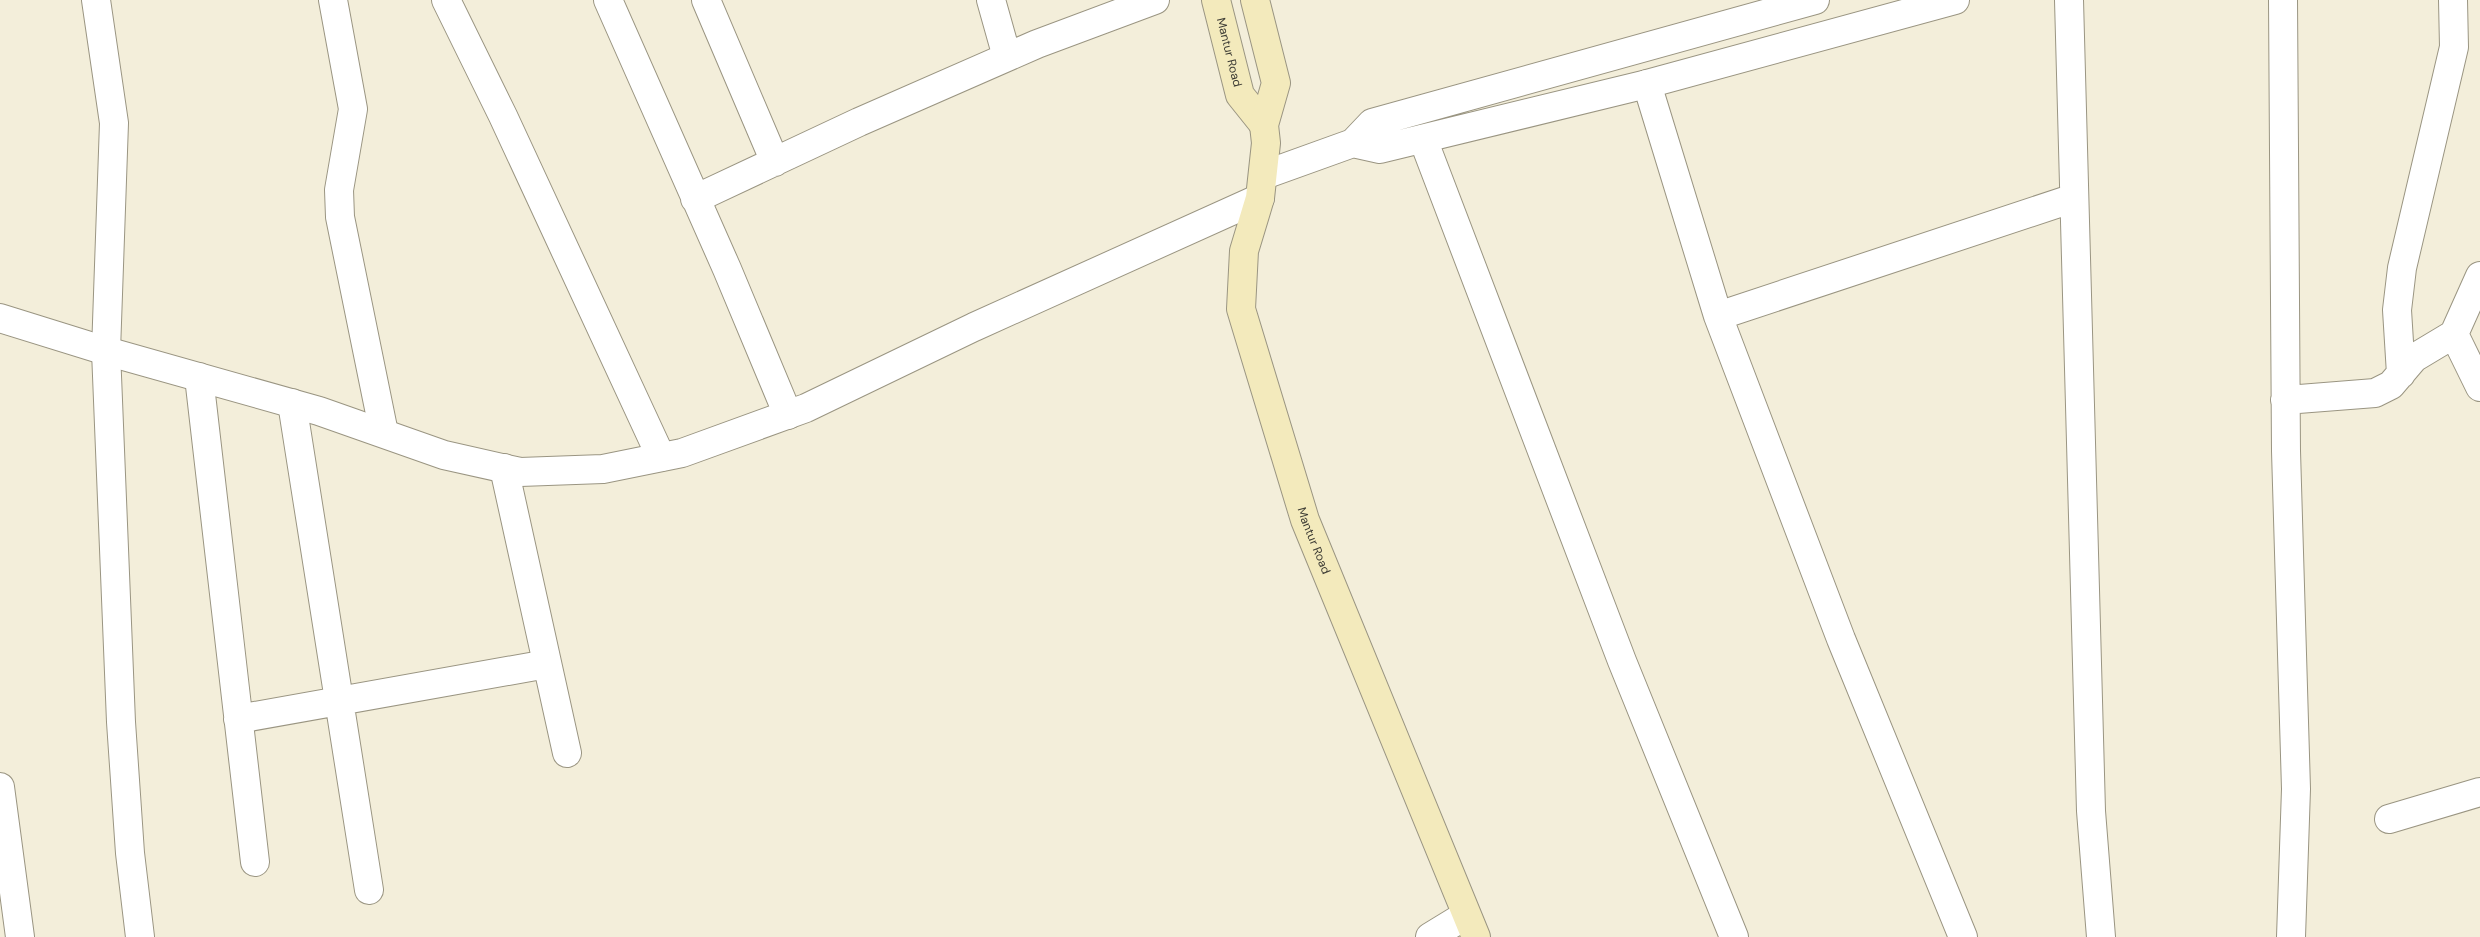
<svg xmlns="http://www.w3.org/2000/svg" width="2480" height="937" font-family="'DM Sans',sans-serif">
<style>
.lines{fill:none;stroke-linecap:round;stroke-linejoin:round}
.minor-casing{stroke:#9a9582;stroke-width:30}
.tertiary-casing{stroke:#9a9582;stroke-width:30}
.secondary-casing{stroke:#9a9582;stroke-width:30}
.minor{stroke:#fff;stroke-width:28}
.tertiary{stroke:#fff;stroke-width:28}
.secondary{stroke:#f3eabc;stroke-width:28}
.labels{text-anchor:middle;stroke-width:4;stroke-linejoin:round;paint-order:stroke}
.street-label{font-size:12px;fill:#3e3d35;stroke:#f3eeda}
</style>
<rect width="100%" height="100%" fill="#f3eeda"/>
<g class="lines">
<defs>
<path id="minor" d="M96,0L114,123L106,351L121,722L130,853L140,937
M333,0L353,109L339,190L340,217L384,433
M446,0L503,116L661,457
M608,0L727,269L788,415
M706,0L775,162
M991,0L1007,57
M2069,0L2091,811L2101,937
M2283,0L2286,451L2296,789L2291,937
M1647,84L1718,316L1841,639L1963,937
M1423,139L1622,661L1734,937
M695,199L859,122L1037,44L1155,0
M2480,276L2454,334L2480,387
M1718,316L2074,198
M2401,374L2397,310L2402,268L2454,47L2453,0
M199,377L255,862
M2285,400L2375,393L2391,385L2414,358L2454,334
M292,403L369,890
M504,468L567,753
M238,719L547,664
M0,787L20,937
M2389,819L2480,792
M1430,937L1466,915"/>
<path id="tertiary" d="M1353,143L1380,149L1647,84L1955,0
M1264,175L1353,143L1372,123L1815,0
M0,318L106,351L319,411L444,455L520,472L603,469L682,453L806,408L974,327L1260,198"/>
<g id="secondary">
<path id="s1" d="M1216,0L1240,95L1264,125"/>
<path id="s2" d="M1255,0L1276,83L1264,125L1266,143L1260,198L1244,251L1241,309L1305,520L1476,937"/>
</g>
</defs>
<use href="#minor" class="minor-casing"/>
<use href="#tertiary" class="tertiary-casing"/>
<use href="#secondary" class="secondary-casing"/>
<use href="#minor" class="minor"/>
<use href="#tertiary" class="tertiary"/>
<use href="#secondary" class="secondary"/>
</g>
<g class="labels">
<g class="street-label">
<text dy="4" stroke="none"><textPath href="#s1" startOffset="54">Mantur Road</textPath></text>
<text dy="4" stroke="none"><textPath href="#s2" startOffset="559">Mantur Road</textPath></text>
</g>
</g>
</svg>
